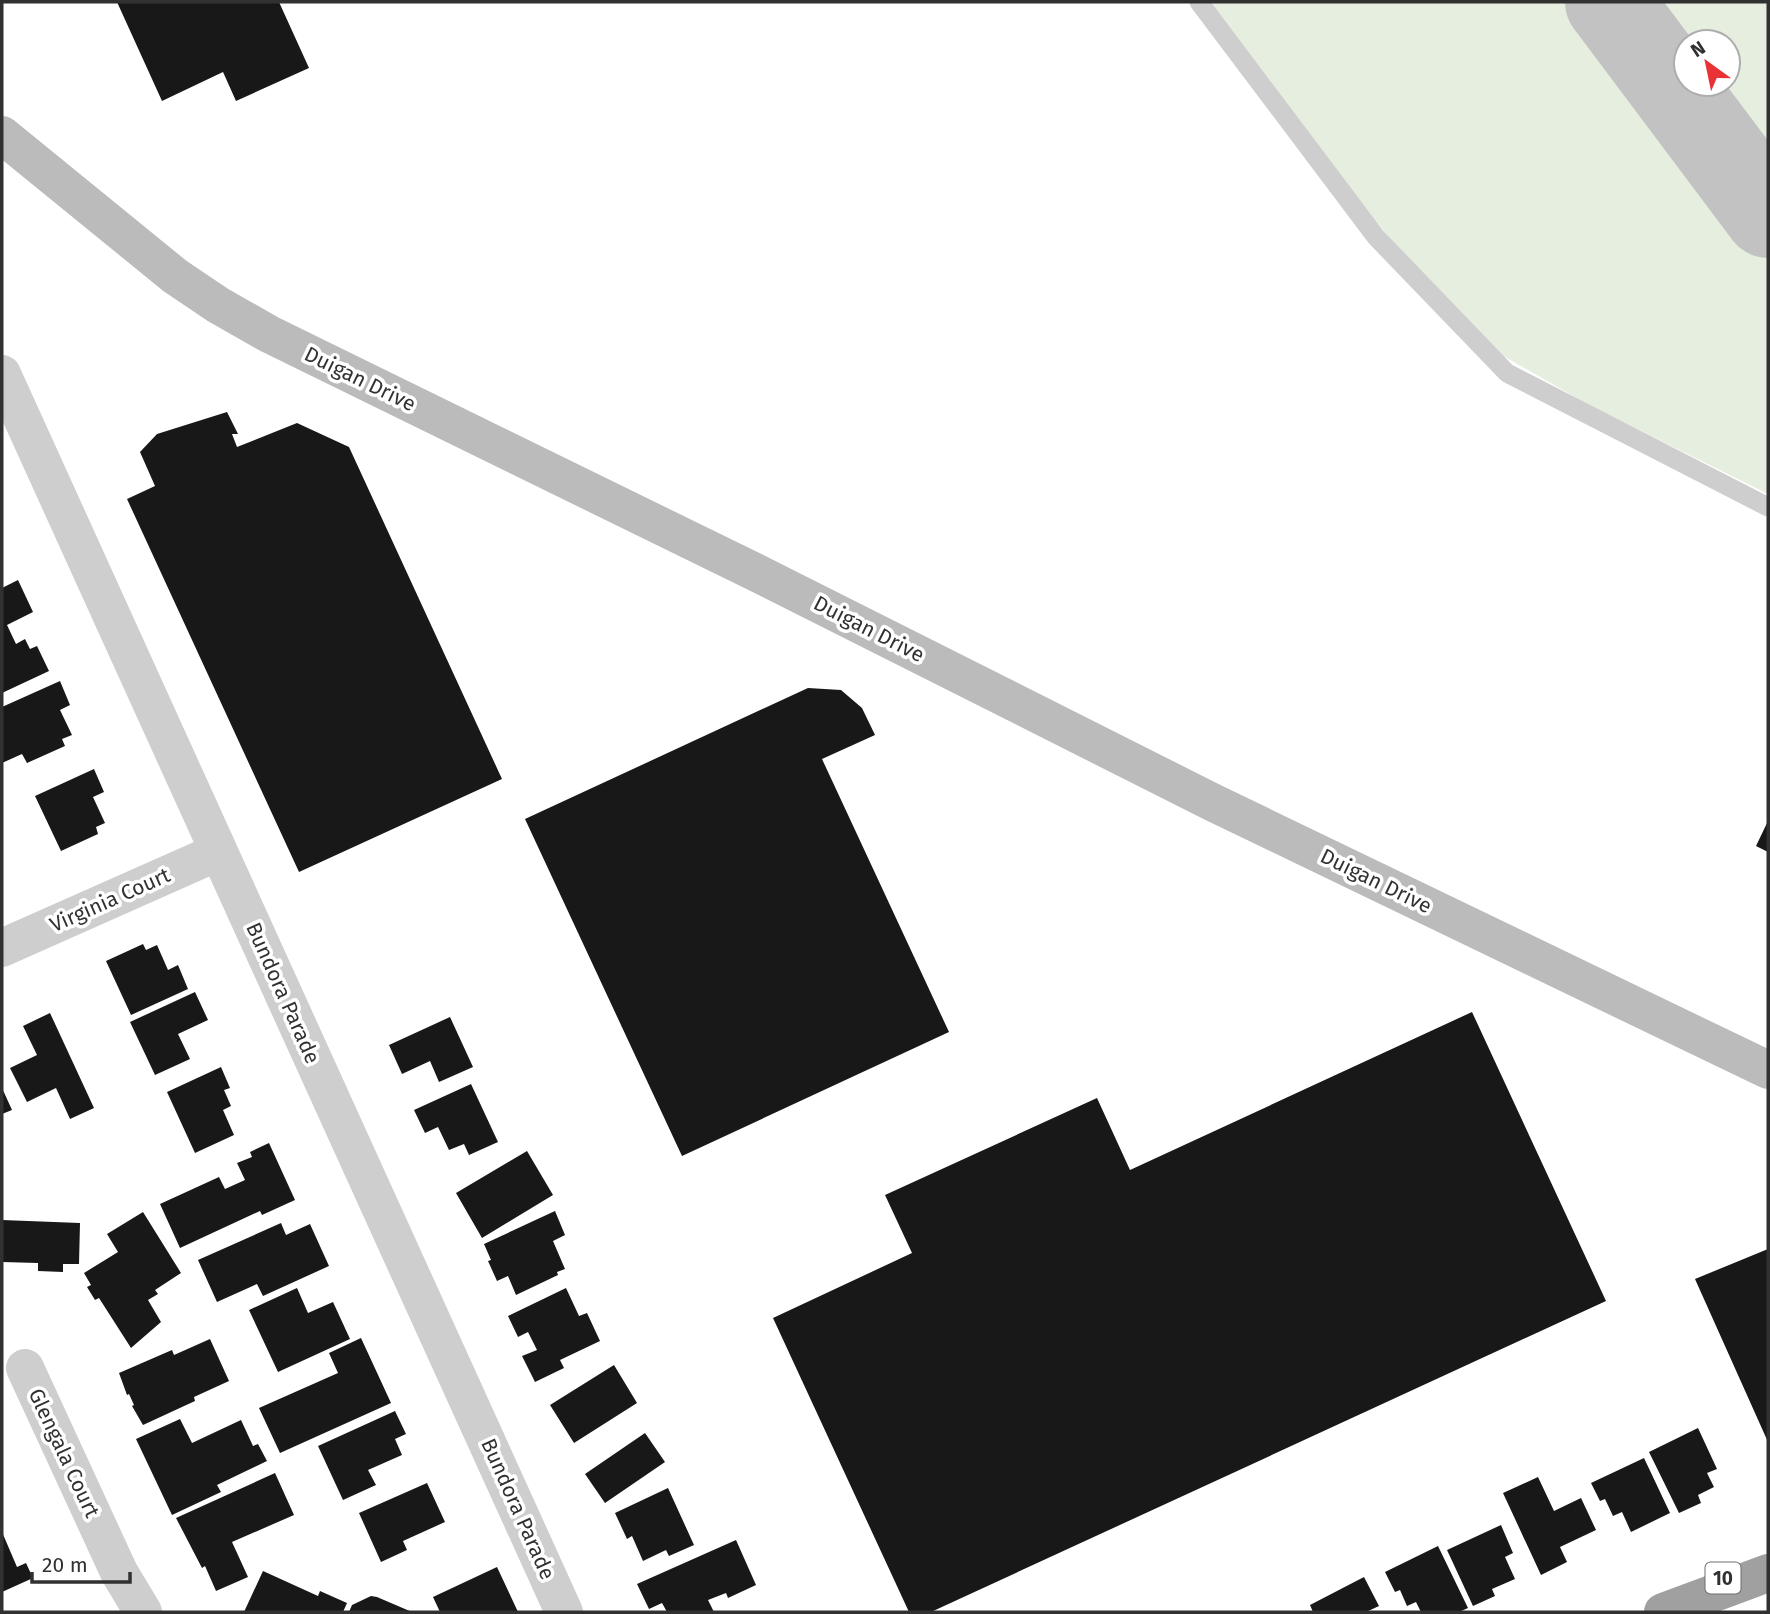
<svg xmlns="http://www.w3.org/2000/svg" width="1770" height="1614" font-family="'Fira Sans',sans-serif">
<style>
.green{fill:#e6eedf}
.lines{fill:none;stroke-linecap:round;stroke-linejoin:round}
.taxiway{stroke:#c2c2c2;stroke-width:88}
.building{fill:#181818}
.service{stroke:#cecece;stroke-width:19}
.minor{stroke:#cecece;stroke-width:38}
.secondary{stroke:#bbb;stroke-width:38}
.trunk{stroke:#a0a0a0;stroke-width:38}
.labels{text-anchor:middle;stroke-width:7;stroke-linejoin:round;paint-order:stroke}
.shield{fill:#fff;stroke:#6f6f6f;stroke-width:2}
.shield-label{font-size:19px;font-weight:bold;fill:#313131}
.street-label{font-size:21px;fill:#313131;stroke:#fff}
</style>
<rect width="100%" height="100%" fill="#fff"/>
<path class="green" d="M1209,2H1577L1768,257V494L1589,405L1500,354L1401,252L1311,140Z
M1637,2H1768V176L1699,84H1728V42H1686V66Z"/>
<g class="lines">
<path class="taxiway" d="M1609,2L1768,214"/>
</g>
<path class="building" d="M117,2H279L309,68L236,101L223,72L162,101Z
M227,412L238,434H232L237,447L297,423L349,447L502,779L299,872L127,499L155,486L140,452L157,434Z
M18,580L33,612L7,625L16,644L25,639L30,649L37,646L49,671L2,693V588Z
M60,681L70,705L60,710L72,735L62,739L65,746L27,763L22,754L2,763V707Z
M808,688L841,690L862,708L875,735L822,759L949,1032L682,1156L525,819Z
M94,769L104,792L93,797L105,823L96,827L98,834L61,851L35,796Z
M1768,821V852L1756,846Z
M143,944L146,950L157,945L168,970L178,965L188,989L131,1015L106,961Z
M195,992L208,1020L178,1034L190,1059L155,1075L130,1022Z
M1472,1012L1606,1301L931,1612H909L773,1318L912,1253L885,1195L1097,1098L1130,1170Z
M50,1013L94,1108L70,1119L56,1088L27,1102L10,1068L37,1055L23,1026Z
M450,1017L473,1067L439,1082L430,1061L402,1074L389,1045Z
M221,1067L230,1088L224,1090L231,1106L223,1110L234,1135L195,1153L167,1092Z
M471,1084L498,1142L469,1155L464,1144L449,1150L438,1127L425,1133L414,1110Z
M2,1088L12,1110L2,1114Z
M269,1143L295,1200L262,1215L260,1211L180,1248L160,1204L219,1177L225,1189L245,1180L237,1163L252,1157L250,1152Z
M527,1151L553,1195L482,1238L456,1193Z
M555,1211L565,1235L553,1241L565,1269L557,1272L558,1275L516,1295L508,1276L497,1281L488,1261L491,1260L484,1244Z
M143,1212L181,1273L155,1290L158,1294L148,1300L161,1322L131,1348L99,1298L95,1300L87,1287L91,1285L84,1273L118,1252L107,1234Z
M2,1220L80,1223L79,1264H63V1272L38,1271V1263L2,1262Z
M281,1223L286,1235L310,1224L329,1266L263,1296L257,1284L217,1302L198,1260Z
M1768,1249V1442L1695,1279Z
M297,1288L308,1313L333,1302L350,1339L278,1372L249,1310Z
M566,1288L579,1316L587,1313L600,1341L560,1360L564,1368L535,1382L522,1356L537,1350L528,1332L518,1337L508,1316Z
M361,1338L391,1403L280,1453L259,1408L338,1373L329,1353Z
M210,1339L229,1381L194,1397L195,1401L143,1425L132,1406L134,1405L129,1394L127,1395L119,1373L172,1350L174,1355Z
M614,1365L637,1403L574,1443L550,1405Z
M395,1411L406,1434L395,1439L402,1455L368,1470L376,1485L343,1500L318,1446Z
M180,1419L192,1443L241,1420L253,1446L258,1444L267,1461L217,1485L221,1492L172,1515L136,1439Z
M1698,1428L1717,1469L1707,1473L1714,1487L1698,1495L1701,1503L1679,1513L1649,1452Z
M645,1433L665,1462L605,1503L585,1474Z
M1644,1458L1670,1513L1631,1532L1622,1512L1613,1516L1605,1499L1600,1501L1591,1483Z
M275,1473L294,1515L232,1542L248,1577L216,1591L205,1566L202,1568L176,1518Z
M1538,1477L1554,1511L1581,1498L1596,1530L1560,1547L1567,1562L1541,1575L1503,1493Z
M427,1483L445,1522L403,1541L407,1550L381,1562L359,1513Z
M668,1488L694,1545L669,1556L666,1550L643,1561L632,1536L627,1539L615,1513Z
M1501,1525L1513,1553L1505,1557L1515,1579L1492,1589L1495,1596L1473,1606L1447,1550Z
M2,1532L17,1567L26,1563L33,1578L2,1592Z
M736,1540L756,1585L728,1598L726,1593L708,1600L714,1612H667L662,1603L649,1609L637,1584Z
M1438,1546L1468,1608L1459,1612H1421L1416,1602L1407,1606L1400,1590L1395,1592L1385,1572Z
M497,1567L518,1612H440L433,1597Z
M263,1571L318,1596L320,1591L347,1603L343,1612H244Z
M1364,1577L1379,1606L1366,1612H1313L1310,1605Z
M371,1596L377,1597L412,1612H349L352,1605Z"/>
<g class="lines">
<path class="service" d="M1199,2L1376,237L1507,373L1768,507"/>
<path class="minor" d="M2,374L564,1612
M2,948L218,852
M25,1368L119,1572L143,1612"/>
<path class="secondary" d="M2,135L175,276L218,305L269,334L765,577L1214,803L1768,1070"/>
<path class="trunk" d="M1663,1612L1768,1573"/>
</g>
<g class="labels">
<rect class="shield" x="1705.5" y="1562.5" width="35" height="31" rx="5"/>
<g class="shield-label">
<text x="1723" y="1585">10</text>
</g>
<g class="street-label">
<text transform="translate(360 379) rotate(26)" y="7">Duigan Drive</text>
<text transform="translate(869 629) rotate(27)" y="7">Duigan Drive</text>
<text transform="translate(1376 881) rotate(26)" y="7">Duigan Drive</text>
<text transform="translate(110 900) rotate(-24)" y="7">Virginia Court</text>
<text transform="translate(283 993) rotate(66)" y="7">Bundora Parade</text>
<text transform="translate(64 1453) rotate(65)" y="7">Glengala Court</text>
<text transform="translate(518 1509) rotate(66)" y="7">Bundora Parade</text>
</g>
</g>
<rect width="1770" height="1614" fill="none" stroke="#313131" stroke-width="7"/>
<g transform="translate(1707 63) rotate(327)"><circle r="33" fill="#ffffff" stroke="#adadad" stroke-width="2"/>
<path d="M0-5L12 26L0 18L-12 26Z" fill="#e93236"/>
<text y="-10" font-size="19" font-weight="bold" text-anchor="middle" fill="#313131">N</text>
</g>
<path d="M32 1572v10h98v-10" fill="none" stroke="#313131" stroke-width="3.5"/>
<text x="42" y="1572" font-size="21" fill="#313131" stroke="#ffffff" stroke-width="5" paint-order="stroke">20 m</text>
</svg>
